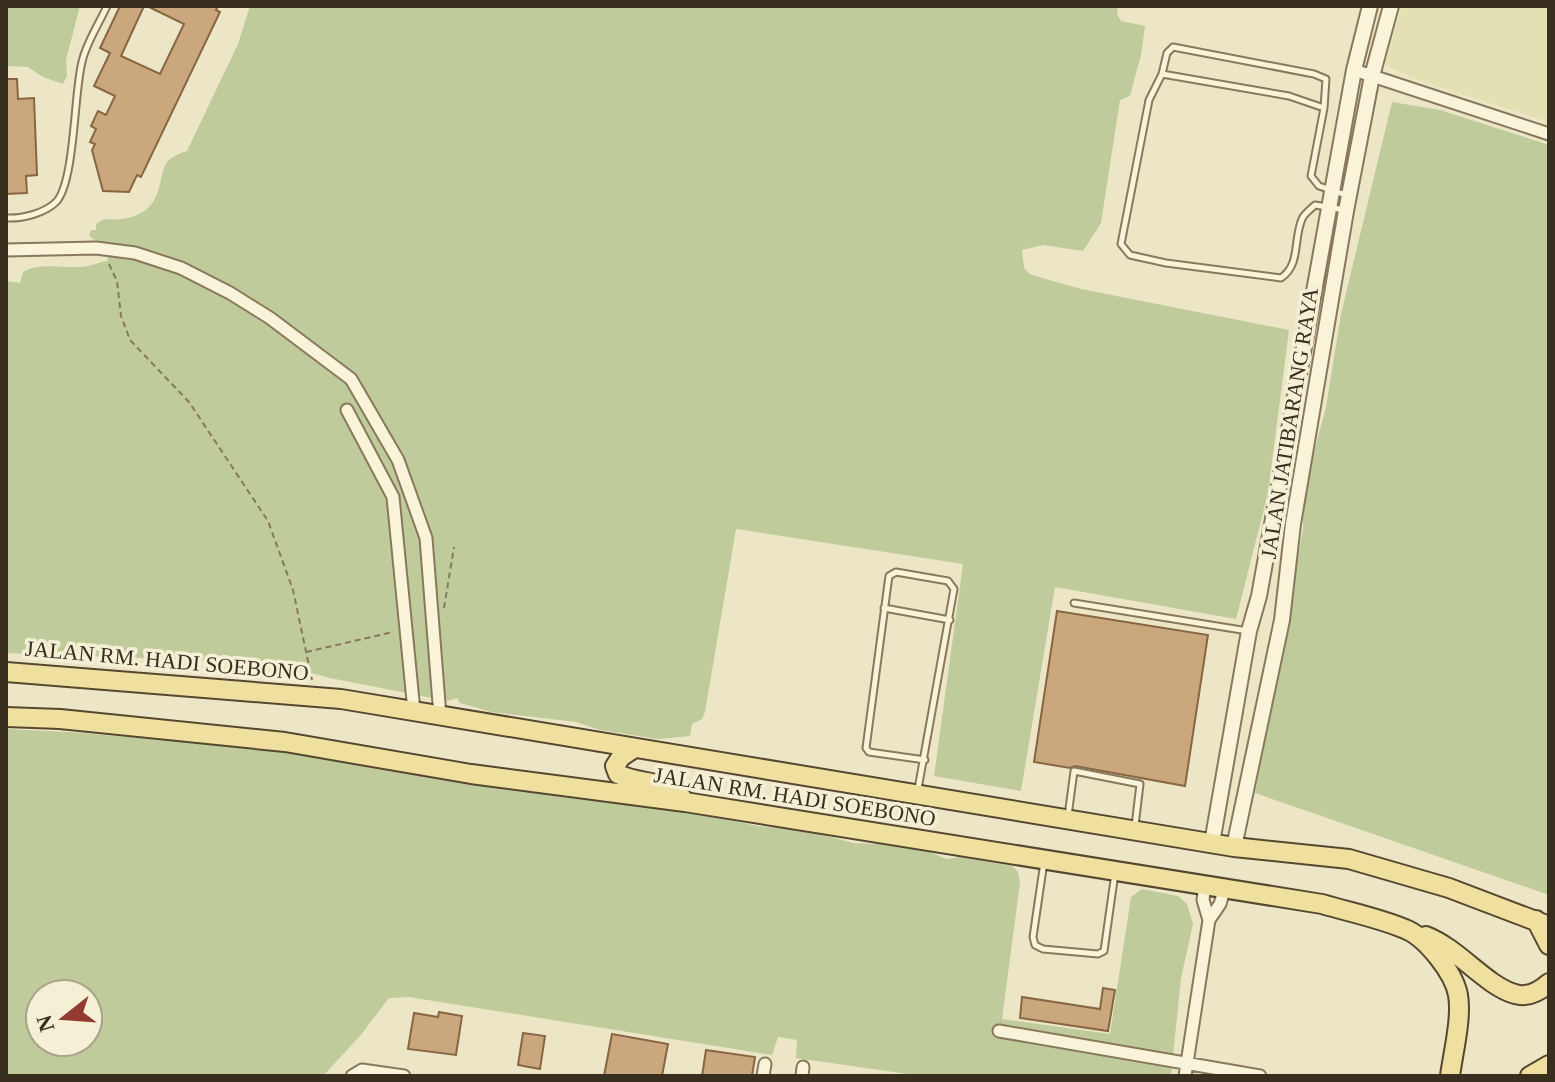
<svg xmlns="http://www.w3.org/2000/svg" width="1555" height="1082" font-family="'Times New Roman',serif">
<style>
.farmland{fill:#e3e1b3}
.green{fill:#bfcb9a;fill-rule:evenodd}
.building{fill:#caa77d;stroke:#866643;stroke-width:2}
.lines{fill:none;stroke-linecap:round;stroke-linejoin:round}
.service-casing{stroke:#88795c;stroke-width:9}
.minor-casing{stroke:#88795c;stroke-width:15}
.tertiary-casing{stroke:#88795c;stroke-width:18}
.primary-casing{stroke:#564730;stroke-width:22}
.path{stroke:#88795c;stroke-width:2;stroke-dasharray:6 4;stroke-linecap:butt}
.service{stroke:#f8f3d9;stroke-width:5}
.minor{stroke:#f8f3d9;stroke-width:11}
.tertiary{stroke:#f8f3d9;stroke-width:14}
.primary{stroke:#efe09f;stroke-width:18}
.labels{text-anchor:middle;stroke-width:7;stroke-linejoin:round;paint-order:stroke}
.street-label{font-size:22px;fill:#382f1f;stroke:#f5f0d5}
</style>
<rect width="100%" height="100%" fill="#ede6c6"/>
<path class="farmland" d="M1402,6H1549V122L1415,79L1385,65Z"/>
<path class="green" d="M6,6H80L66,60L67,76L63,84L43,77L28,67L6,66Z
M250,6H1118L1117,14L1121,21L1145,26L1141,55L1130,96L1120,100L1101,223L1083,251L1043,245L1022,250L1024,268L1030,274L1046,279L1081,289L1289,330L1268,493L1236,619L1055,587L1021,791L934,776L963,564L736,529L705,712L702,719L692,724L690,736L658,739L600,730L576,722L491,712L460,703L457,698L447,701L330,678L273,663L6,653V281L20,283L23,272C44,261 65,270 88,266C94,265 100,262 107,261L110,250L89,236L91,230H96V224L104,219C125,221 148,217 157,194C161,185 161,173 166,164C171,156 179,154 187,151L238,44Z
M1392,102L1440,110L1549,145V895L1255,793L1303,530V494L1326,407L1341,314Z
M6,729L69,732L328,754L408,769L698,814L758,826L809,831L853,843L879,844L929,852L947,859L960,857L1012,866L1018,872L1020,883L1002,1019L1110,1034L1131,897L1142,889L1178,896L1187,904L1193,924L1181,978L1171,1076H921L796,1058L797,1040L778,1037L772,1055L409,997L389,998L360,1036L323,1076H6ZM40,994H88V1042H40Z"/>
<path class="building" d="M120,6H144L121,56L160,74L184,24L147,6H218L216,10L220,12L141,177L137,175L129,192L103,191L92,150L95,144L90,142L96,129L91,126L98,111L106,115L115,96L94,86L110,53L100,48Z
M6,79H17L18,99L34,98L37,175L26,176L27,193L6,194Z
M1057,611L1208,635L1185,786L1075,766L1070,768L1034,762Z
M1103,988L1115,990L1108,1031L1020,1018L1022,997L1100,1009Z
M439,1012L462,1016L456,1055L408,1049L414,1013L438,1017Z
M523,1033L545,1036L540,1069L518,1065Z
M612,1034L668,1044L662,1076H604Z
M706,1050L755,1057L752,1076H702Z"/>
<g class="lines">
<defs>
<path id="service" d="M1162,74L1167,53L1173,47L1314,74L1326,79L1324,108
M1345,210L1315,205C1311,209 1304,214 1302,219C1293,240 1301,264 1281,278L1166,263L1130,255L1121,244L1149,100L1162,74L1289,96L1324,108L1311,176L1319,186L1349,196
M6,218C22,219 46,213 57,201C75,179 74,92 82,62C86,43 99,24 107,6
M1074,603L1248,631
M884,608L950,620
M918,789L954,589L948,581L896,572L889,576L888,583L866,748L869,752L925,760
M1068,816L1074,771L1140,784L1135,826
M1044,862L1033,937L1035,945L1043,949L1098,954L1104,951L1115,873"/>
<path id="minor" d="M1354,70L1549,134
M6,250L96,248L135,253L181,268L230,293L270,318L351,379L398,460L426,538L440,716
M347,410L393,497L414,711
M1205,885L1203,900L1209,920
M999,1031L1260,1076
M352,1076L362,1070L404,1076
M763,1076L765,1064
M802,1076L803,1067
M1185,1076L1209,920L1220,904L1225,887"/>
<path id="tertiary" d="M1212,843L1249,631L1259,596L1354,70L1370,6
M1234,847L1282,620L1293,524L1346,211L1372,76L1391,6"/>
<path id="primary" d="M6,672L341,699L1234,847L1349,859L1449,888L1549,926
M6,717L60,719L285,742L471,774L685,802L1322,904C1349,912 1379,918 1405,929C1426,937 1454,973 1458,995C1462,1018 1453,1053 1450,1076
M633,749L621,757L615,766L618,774C639,785 667,779 683,799
M1536,920L1549,945
M1426,936C1459,949 1486,986 1515,994C1528,998 1540,991 1549,983
M1530,1076L1549,1065"/>
</defs>
<use href="#service" class="service-casing"/>
<use href="#minor" class="minor-casing"/>
<use href="#tertiary" class="tertiary-casing"/>
<use href="#primary" class="primary-casing"/>
<path class="path" d="M109,264L117,281L121,316L130,340L189,402L268,521L293,590L312,680
M444,608L454,547
M306,652L393,632"/>
<use href="#service" class="service"/>
<use href="#minor" class="minor"/>
<use href="#tertiary" class="tertiary"/>
<use href="#primary" class="primary"/>
</g>
<g class="labels">
<g class="street-label">
<text transform="translate(1289 423) rotate(-81)" y="8">JALAN JATIBARANG RAYA</text>
<text transform="translate(167 660) rotate(5)" y="8">JALAN RM. HADI SOEBONO</text>
<text transform="translate(795 796) rotate(9)" y="8">JALAN RM. HADI SOEBONO</text>
</g>
</g>
<rect width="1555" height="1082" fill="none" stroke="#382f1f" stroke-width="16"/>
<g transform="translate(64 1018) rotate(253)"><circle r="38" fill="#f5f0d5" stroke="#a9a38c" stroke-width="2"/>
<path d="M0-6L14 30L0 20L-14 30Z" fill="#953a2e"/>
<text y="-12" font-size="22" font-weight="bold" text-anchor="middle" fill="#382f1f">N</text>
</g>
</svg>
